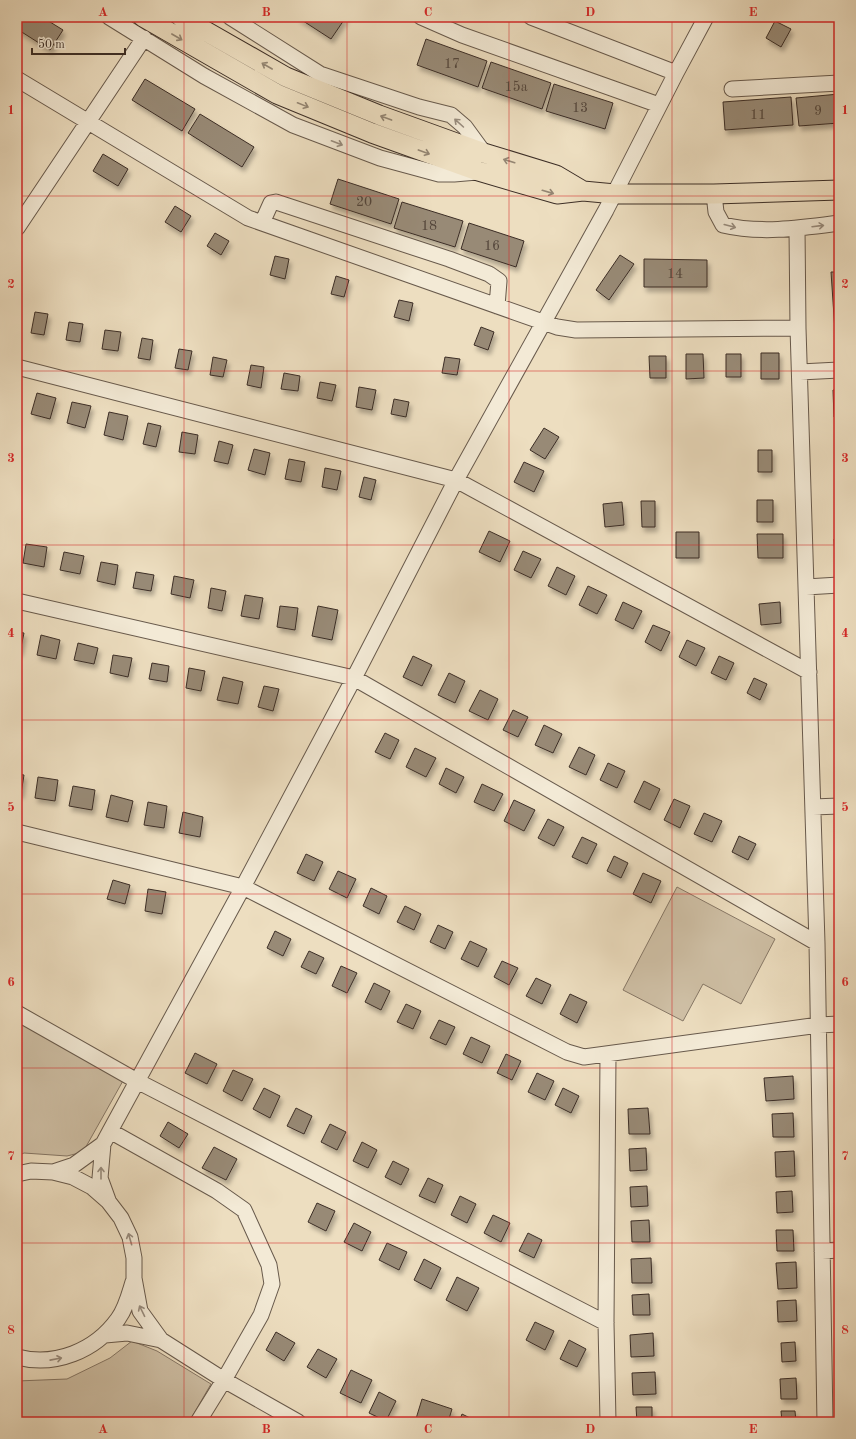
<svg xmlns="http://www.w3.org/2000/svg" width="856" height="1439" font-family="'Old Standard TT',serif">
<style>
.green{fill:#cfc0a6;stroke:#867766}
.building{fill:#988a76;stroke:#3c2e26;filter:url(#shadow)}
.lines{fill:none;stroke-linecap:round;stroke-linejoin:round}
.minor-casing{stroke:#685a4c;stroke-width:17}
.major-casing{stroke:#3c2e26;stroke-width:21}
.minor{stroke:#f3ead6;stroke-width:15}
.major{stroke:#eddec0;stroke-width:19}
.oneway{stroke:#948673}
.oneway2{stroke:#988c7e}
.grid{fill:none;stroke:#d62828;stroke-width:1;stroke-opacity:0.55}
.labels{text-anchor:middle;stroke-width:3;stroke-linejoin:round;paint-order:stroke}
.number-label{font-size:14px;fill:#53453a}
.neatline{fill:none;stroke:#d62828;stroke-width:1.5}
.grid-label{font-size:13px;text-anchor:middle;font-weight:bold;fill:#d62828}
</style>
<defs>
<filter id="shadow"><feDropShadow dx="2.5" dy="4.5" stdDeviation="2" flood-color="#0004"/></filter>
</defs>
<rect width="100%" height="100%" fill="#eddec0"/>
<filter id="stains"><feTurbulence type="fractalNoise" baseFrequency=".005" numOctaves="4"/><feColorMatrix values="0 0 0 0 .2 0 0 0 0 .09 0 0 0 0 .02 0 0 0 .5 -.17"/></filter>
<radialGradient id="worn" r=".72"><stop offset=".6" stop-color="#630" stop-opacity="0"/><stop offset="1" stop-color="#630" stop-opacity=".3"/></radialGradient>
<path class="green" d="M677,887L775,939L741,1004L703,984L683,1021L623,990Z
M17,1020L124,1079L83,1152L67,1156L24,1153L17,1156Z
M132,1341L157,1351L211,1384L189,1422H17V1381L67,1379L110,1358Z"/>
<path class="building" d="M17,17H42L63,30L50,50L17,29Z
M297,17H346L331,39Z
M775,21L791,29L781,47L766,38Z
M426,39L487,61L478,87L417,65Z
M491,62L551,83L542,109L482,88Z
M145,79L195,109L182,131L132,100Z
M554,84L613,103L605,129L546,111Z
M839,94V123L799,126L796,98Z
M791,97L793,125L725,130L723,102Z
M200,114L254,147L242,167L188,133Z
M103,154L128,169L118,186L93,171Z
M338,179L399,199L391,224L330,204Z
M402,202L463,221L455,247L394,228Z
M175,206L191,216L181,232L165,222Z
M469,223L524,241L516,267L461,249Z
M215,233L229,241L221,255L207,246Z
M620,255L634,264L609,300L596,290Z
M275,256L289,259L285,279L270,275Z
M644,259L707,260V287H644Z
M831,272H839V331H835Z
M336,276L349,280L344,297L331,294Z
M399,300L413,303L409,321L394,317Z
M35,312L48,314L44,335L31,333Z
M69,322L83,324L80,342L66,340Z
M481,327L494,332L488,350L474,345Z
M105,330L121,332L118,351L102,349Z
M142,338L153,340L150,360L138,358Z
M179,349L192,351L188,370L175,368Z
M761,353H779V379H761Z
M686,354H703L704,378L686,379Z
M726,354H741V377H726Z
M649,356H666V378H650Z
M213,357L227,360L223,377L210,375Z
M445,357L460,359L457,375L442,373Z
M251,365L264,367L261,388L247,385Z
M284,373L300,376L298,391L281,389Z
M320,382L336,385L332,401L317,398Z
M359,387L376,390L372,410L356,407Z
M833,390H839V417H834Z
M37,393L56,398L50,419L31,414Z
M394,399L409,402L406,417L391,414Z
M72,402L91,406L85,428L67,423Z
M109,412L128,416L123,440L104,435Z
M148,423L161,426L156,447L143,444Z
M544,428L559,437L545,459L530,450Z
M182,432L198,435L195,454L179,452Z
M219,441L233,445L228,464L214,461Z
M254,449L270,453L265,475L248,470Z
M758,450H772V472H758Z
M289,459L305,462L301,482L285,479Z
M524,462L544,471L534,492L514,482Z
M325,468L341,471L337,490L322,487Z
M364,477L376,480L371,500L359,497Z
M757,500H773V522H757Z
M641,501H655V527H642Z
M622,502L624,525L605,527L603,504Z
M489,531L510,541L500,562L479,552Z
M676,532H699V558H676Z
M757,534H783V558H758Z
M839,538V556H835L834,539Z
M26,544L47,547L44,567L23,563Z
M523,551L541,559L531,578L514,570Z
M64,552L84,556L80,574L60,570Z
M101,562L118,565L115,585L97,581Z
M557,567L575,576L566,595L548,586Z
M136,572L154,575L151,591L133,588Z
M174,576L194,580L190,598L171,594Z
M588,586L607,595L597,614L579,605Z
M211,588L226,591L222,611L208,608Z
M245,595L263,598L259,619L241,616Z
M623,602L642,611L633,629L615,620Z
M780,602L781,623L761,625L759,604Z
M280,606L298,608L295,630L277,627Z
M318,606L338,610L332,640L312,636Z
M653,625L670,632L661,651L645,642Z
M17,632L24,633L20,652L17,651Z
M41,635L60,640L56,659L37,655Z
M687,640L705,648L696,666L679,657Z
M78,643L98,648L94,664L74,660Z
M113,655L132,658L128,677L110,673Z
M413,656L432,665L422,686L403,677Z
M719,656L734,663L726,680L711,673Z
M152,663L169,666L167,682L149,679Z
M189,668L205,671L201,691L186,688Z
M449,673L465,681L455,703L438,695Z
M223,677L243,682L238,704L217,700Z
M754,678L767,684L760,700L747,693Z
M264,686L279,689L273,711L258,707Z
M480,690L498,699L488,720L469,711Z
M513,710L528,717L518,737L503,730Z
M544,725L562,734L553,753L535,745Z
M385,733L399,740L390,759L375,752Z
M579,747L595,755L586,775L569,767Z
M415,748L436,758L426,777L406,767Z
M608,763L625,771L617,788L600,780Z
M446,768L464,777L456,793L439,784Z
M17,774L24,775L21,794L17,793Z
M38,777L58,780L55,801L35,798Z
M644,781L660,789L650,810L634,802Z
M482,784L503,794L494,811L474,802Z
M73,786L95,790L92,810L69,806Z
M111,795L133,801L128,822L106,817Z
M674,799L690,806L680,828L664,820Z
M514,800L535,810L524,831L504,821Z
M148,802L167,806L164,828L144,825Z
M183,812L203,817L200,837L179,833Z
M704,813L722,821L712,842L694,834Z
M548,819L564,827L554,846L538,838Z
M739,836L756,844L748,860L732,852Z
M582,837L597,844L587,864L572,857Z
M306,854L323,862L314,881L297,873Z
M614,856L628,863L621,878L607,871Z
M338,871L356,879L347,898L329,889Z
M643,873L661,881L651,903L633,894Z
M113,880L130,885L125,904L107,899Z
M371,888L387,896L379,914L363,906Z
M148,889L166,892L162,914L145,911Z
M405,906L421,914L414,930L397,922Z
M438,925L453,932L445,949L430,942Z
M275,931L291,939L283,956L267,948Z
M470,941L487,949L478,967L461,959Z
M309,951L324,958L316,974L301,967Z
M502,961L518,968L509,985L494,977Z
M341,966L357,973L347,993L332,986Z
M536,978L551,985L542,1004L526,996Z
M374,983L390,991L381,1010L365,1002Z
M570,994L587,1002L577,1023L560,1014Z
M406,1004L421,1011L413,1029L397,1022Z
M439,1020L455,1027L446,1045L430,1038Z
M471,1037L490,1046L482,1063L463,1054Z
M195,1053L217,1064L207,1084L185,1073Z
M506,1054L521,1061L512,1080L497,1073Z
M233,1070L253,1079L242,1101L223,1091Z
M537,1073L554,1081L545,1100L528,1092Z
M793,1076L794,1099L766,1101L764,1078Z
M264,1088L280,1096L270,1118L253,1109Z
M563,1088L579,1096L571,1113L555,1105Z
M296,1108L312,1116L304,1134L287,1126Z
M648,1108L650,1134H629L628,1109Z
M793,1113L794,1137H773L772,1114Z
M168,1122L188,1134L179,1148L160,1136Z
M330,1124L346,1132L337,1150L321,1142Z
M362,1142L377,1150L368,1168L353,1161Z
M214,1147L237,1159L226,1180L202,1168Z
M646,1148L647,1170L630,1171L629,1149Z
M794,1151L795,1176L776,1177L775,1152Z
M393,1161L409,1169L401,1185L385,1177Z
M428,1178L443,1185L435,1203L419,1196Z
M647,1186L648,1206L631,1207L630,1187Z
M792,1191L793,1212L777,1213L776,1192Z
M460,1196L476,1204L467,1223L451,1215Z
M317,1203L335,1211L326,1231L308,1222Z
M493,1215L510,1223L501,1242L484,1233Z
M649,1220L650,1242H632L631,1221Z
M354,1223L371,1232L362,1251L344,1242Z
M776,1230H793L794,1251H777Z
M528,1233L542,1240L534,1258L519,1251Z
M387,1243L407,1252L399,1270L379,1260Z
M651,1258L652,1283H632L631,1259Z
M424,1259L441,1268L431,1289L414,1280Z
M796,1262L797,1288L778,1289L776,1263Z
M457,1277L479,1288L467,1311L446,1300Z
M649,1294L650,1315H633L632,1295Z
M796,1300L797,1321L778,1322L777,1301Z
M535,1322L554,1331L545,1350L526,1340Z
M276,1332L295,1343L284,1361L266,1350Z
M653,1333L654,1356L631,1357L630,1335Z
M569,1340L586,1349L577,1367L560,1359Z
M795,1342L796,1361L782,1362L781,1343Z
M318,1349L337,1359L326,1378L307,1367Z
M351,1370L372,1380L361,1403L340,1393Z
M655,1372L656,1394L633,1395L632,1373Z
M796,1378L797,1399H781L780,1379Z
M379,1392L396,1401L386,1421L369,1413Z
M422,1399L452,1409L448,1422H415Z
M636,1407H652V1422H637Z
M781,1411H795L796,1422H782Z
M462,1414L478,1422H459Z"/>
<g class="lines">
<defs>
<path id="minor" d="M109,17L204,76L293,125L380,158L439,174H454L477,172
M230,17L320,74L419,107L451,115L465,127L484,153
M421,17L462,35L659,105
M531,17L676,73
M17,79L248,218L557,327L576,330L798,328
M732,89L839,83
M714,194L716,212L723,225C761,234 801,228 839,223
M262,223L271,203L276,202L449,259L489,274L499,281L497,306
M17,228L144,38
M797,228L798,328L817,943L825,1422
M17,367L456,480L809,672
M800,372L839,370
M806,587L839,585
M17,601L354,678L817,943
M813,807L839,806
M17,832L243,887L567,1052L584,1057L819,1025L839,1024
M17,1013L137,1081L606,1323
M110,1131L217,1191L244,1210L269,1265L272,1284L261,1315L224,1380L198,1422
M103,1144L100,1178L108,1200
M53,1172L74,1165L103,1144L110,1131L243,887L354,678L456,480L606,210L676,73L706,17
M17,1174L31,1171L53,1172L73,1177L92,1187L108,1201L121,1218L130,1237L134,1258V1278L140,1311L161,1340
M822,1251L839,1250
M105,1335L127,1333L161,1340L224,1380L298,1422
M17,1357C55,1367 95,1351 118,1319C126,1308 129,1295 133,1282
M608,1422L606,1323L608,1055"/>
<path id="major" d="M143,17L277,94L372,133L478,171L557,194L583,191L615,194H714L839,190
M181,17L286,77L379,115L484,153L556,175L583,191"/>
</defs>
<use href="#minor" class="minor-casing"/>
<use href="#major" class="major-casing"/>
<use href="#minor" class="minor"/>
<use href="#major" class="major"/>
</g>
<defs><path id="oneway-shaft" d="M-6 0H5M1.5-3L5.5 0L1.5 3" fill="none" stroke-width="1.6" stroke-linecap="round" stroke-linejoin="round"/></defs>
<g class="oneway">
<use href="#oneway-shaft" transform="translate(177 37) rotate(30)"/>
<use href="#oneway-shaft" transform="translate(267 66) rotate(-150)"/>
<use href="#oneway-shaft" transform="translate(303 105) rotate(22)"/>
<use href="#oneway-shaft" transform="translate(386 118) rotate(-160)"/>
<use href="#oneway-shaft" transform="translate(424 152) rotate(20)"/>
<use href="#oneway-shaft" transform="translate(509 161) rotate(-163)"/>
<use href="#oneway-shaft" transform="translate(548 192) rotate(16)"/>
</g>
<g class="oneway2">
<use href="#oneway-shaft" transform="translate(459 123) rotate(-138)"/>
<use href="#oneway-shaft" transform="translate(337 143) rotate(21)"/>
<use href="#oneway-shaft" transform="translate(730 226) rotate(15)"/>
<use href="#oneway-shaft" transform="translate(818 226) rotate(-7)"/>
<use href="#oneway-shaft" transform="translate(101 1173) rotate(-90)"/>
<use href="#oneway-shaft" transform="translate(130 1239) rotate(-106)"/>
<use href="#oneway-shaft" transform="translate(142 1311) rotate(-116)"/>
<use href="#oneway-shaft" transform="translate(56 1359) rotate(-11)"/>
</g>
<path class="grid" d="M184,17V1422M347,17V1422M509,17V1422M672,17V1422M17,196H839M17,371H839M17,545H839M17,720H839M17,894H839M17,1068H839M17,1243H839"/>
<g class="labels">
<g class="number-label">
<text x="452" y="68">17</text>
<text x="516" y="91">15а</text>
<text x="580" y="112">13</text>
<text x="818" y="115">9</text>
<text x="758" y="119">11</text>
<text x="364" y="206">20</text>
<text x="429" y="230">18</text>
<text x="492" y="250">16</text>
<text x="675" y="278">14</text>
</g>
</g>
<rect width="856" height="1439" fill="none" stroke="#eddec0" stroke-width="44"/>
<path d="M32 48v6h93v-6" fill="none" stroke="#3c2e26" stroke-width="2"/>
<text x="38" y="48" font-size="12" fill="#3c2e26" stroke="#f3ead6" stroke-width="3" paint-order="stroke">50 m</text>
<rect x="22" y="22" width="812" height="1395" class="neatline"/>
<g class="grid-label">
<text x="103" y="16">A</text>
<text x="266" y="16">B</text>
<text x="428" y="16">C</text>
<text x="590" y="16">D</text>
<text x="753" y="16">E</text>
<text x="11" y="114">1</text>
<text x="845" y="114">1</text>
<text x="11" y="288">2</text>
<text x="845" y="288">2</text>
<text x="11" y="462">3</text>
<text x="845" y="462">3</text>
<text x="11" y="637">4</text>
<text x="845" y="637">4</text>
<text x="11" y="811">5</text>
<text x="845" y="811">5</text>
<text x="11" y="986">6</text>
<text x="845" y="986">6</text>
<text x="11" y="1160">7</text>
<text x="845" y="1160">7</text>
<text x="11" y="1334">8</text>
<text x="845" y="1334">8</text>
<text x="103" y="1433">A</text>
<text x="266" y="1433">B</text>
<text x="428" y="1433">C</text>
<text x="590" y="1433">D</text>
<text x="753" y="1433">E</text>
</g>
<rect width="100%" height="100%" filter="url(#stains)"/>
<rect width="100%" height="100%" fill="url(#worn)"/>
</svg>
